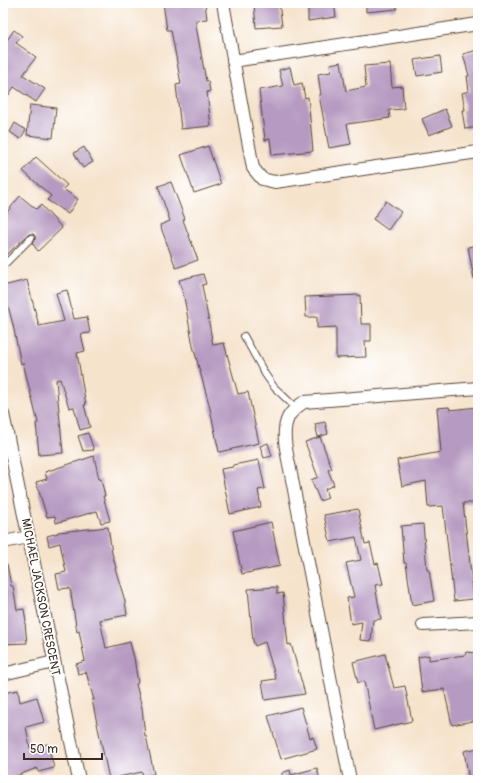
<svg xmlns="http://www.w3.org/2000/svg" width="481" height="783" font-family="Pangolin,sans-serif">
<style>
.building{fill:#b69ac1}
.lines{fill:none;stroke-linecap:round;stroke-linejoin:round}
.lane-casing{stroke:#574638;stroke-width:8}
.street-casing{stroke:#574638;stroke-width:14}
.lane{stroke:#fff;stroke-width:6}
.street{stroke:#fff;stroke-width:12}
.labels{text-anchor:middle;stroke-width:3.5;stroke-linejoin:round;paint-order:stroke}
.street-label{font-size:12px;fill:#3b2a1e;stroke:#fff}
</style>
<rect width="100%" height="100%" fill="#fff"/>
<filter id="ink" filterUnits="userSpaceOnUse"><feTurbulence type="fractalNoise" baseFrequency=".025" numOctaves="2"/><feDisplacementMap in="SourceGraphic" scale="8" xChannelSelector="R" yChannelSelector="G"/><feConvolveMatrix kernelMatrix="1 2 1 2 8 2 1 2 1" color-interpolation-filters="sRGB"/></filter>
<filter id="wash" filterUnits="userSpaceOnUse"><feTurbulence type="fractalNoise" baseFrequency=".012" numOctaves="4" result="noise"/><feDisplacementMap in="SourceGraphic" scale="16" xChannelSelector="R" yChannelSelector="G"/><feGaussianBlur stdDeviation="0.9" result="paint"/><feColorMatrix in="noise" values="0 0 0 0 0 0 0 0 0 0 0 0 0 0 0 0 0 1.4 0 .05"/><feComposite in="paint" operator="in"/></filter>
<g filter="url(#wash)">
<rect width="100%" height="100%" fill="#f6e3cc"/>
<g id="blocks">
<path class="building" d="M163,3H205L207,19L196,20V26L206,81H208L210,91L207,92L211,126L181,129L176,85L181,84L171,30H167Z
M254,3H279L282,26L256,28Z
M317,3H334L336,17L308,21V4Z
M366,3H396L397,9L366,12Z
M14,30L22,36L16,43L36,57L23,75L45,89L36,102L14,87L3,103V46Z
M478,50V127L465,129L462,110H465L462,93L469,91L467,76H469L463,54Z
M440,56L442,72L417,76L414,60Z
M341,62L346,91L366,87L364,66L390,64L392,87L402,86L404,109L389,110L390,118L347,124L351,144L329,148L319,95H321L318,74L331,72L330,64Z
M290,67L294,85L302,83L305,98L308,97L313,151L272,155L270,139L265,140L259,90L283,86L279,70Z
M30,105L56,108L53,138L27,135Z
M445,109L452,126L429,135L422,119Z
M15,123L26,130L20,139L10,132Z
M208,146L221,184L194,193L181,155Z
M84,147L93,162L83,168L74,153Z
M36,157L67,185L63,189L78,199L68,214L47,200L51,196L23,171Z
M171,182L185,219L183,220L198,260L176,268L160,225L170,221L158,186Z
M20,196L36,209L41,205L62,228L38,251L32,243L35,240V236L33,234H29L3,258V217Z
M386,201L401,212L388,230L373,219Z
M478,245V279H474L468,247Z
M203,274L206,284L202,285L213,345L224,343L238,394L248,392L259,443L219,452L209,404L193,346L184,297L179,280Z
M27,280L39,326L64,321L56,293L67,290L74,319L87,317L90,333L81,334L85,351L77,353L86,405H84L90,427L80,430L74,407L69,408L60,379L56,380L63,453L39,455L36,423H38L23,363L21,364L13,325L3,286Z
M360,295L361,324H371V341H365L366,357L336,358V327L317,328V317H306L305,297Z
M449,407L450,410L478,407V503H463L474,599L454,601L443,506L428,507L426,481L402,486L397,460L441,452L437,408Z
M325,422L328,434L318,437L315,424Z
M88,433L94,450L83,451L78,436Z
M320,437L332,469L328,470L334,485L325,489L328,498L320,501L311,480L318,477L305,442Z
M268,443L272,456L264,458L260,446Z
M94,456L99,479H101L105,496H103L110,521L101,523L97,511L56,523L55,516L47,517L36,482L47,479L45,472Z
M259,460L265,489L258,490L261,507L230,514L221,469L233,467V465Z
M358,509L365,544L370,543L375,564L378,563L383,584L375,585L381,619L373,620L371,641L360,640L362,622L351,624L347,598L354,597L346,563L361,560L356,537L330,542L324,515Z
M271,522L280,566L242,574L233,531Z
M423,524L427,570H429L434,601L412,605L406,563H404L401,526Z
M108,527L112,553L116,568H115L125,601L127,615L100,620L106,648L130,642L134,658L138,683L136,684L142,708L145,736H146L154,774L143,776L142,772L109,779L92,700H94L86,672L78,674L76,664L85,661L79,631L77,632L70,588L59,589L56,574L66,572L60,543L49,546L47,536L58,533V532Z
M7,564L11,586H13L17,610L24,609L26,622L25,623L27,643L3,644V565Z
M277,587V594L283,593L288,645L291,644L305,694L265,700L262,681L276,679L265,642L255,646L253,641L248,589Z
M466,652L478,653V720L452,725L444,689L422,692L418,657L429,655V660L465,655Z
M385,654L394,688L405,686L412,721L374,730L364,681L358,683L353,662Z
M18,690L20,702L37,697L44,722L26,727L30,748L48,744L54,768L38,772L37,768L16,776L17,780H3V693Z
M301,707L310,738L313,737L317,749L281,759L268,716Z
M478,748V780H469L464,751Z
M317,768L320,780H282V773L290,770L291,775Z"/>
</g>
</g>
<g filter="url(#ink)">
<use href="#blocks" fill-opacity="0" stroke="#574638" stroke-width="1"/>
<g class="lines">
<defs>
<path id="lane" d="M3,266L31,238
M244,336L265,374L274,387L296,408"/>
<path id="street" d="M223,3L253,168L262,179L275,182L478,152
M233,61L478,24
M3,414L79,780
M3,542L29,537
M423,625L478,622
M3,674L54,662
M350,780L290,469C287,454 281,432 288,418C291,411 298,406 304,402L478,388"/>
</defs>
<use href="#lane" class="lane-casing"/>
<use href="#street" class="street-casing"/>
<use href="#lane" class="lane"/>
<use href="#street" class="street"/>
</g>
</g>
<g class="labels">
<g class="street-label">
<text transform="translate(41 597) rotate(79)" y="4">MICHAEL JACKSON CRESCENT</text>
</g>
</g>
<rect width="481" height="783" fill="none" stroke="#fff" stroke-width="16"/>
<path d="M24 753v6h78v-6" fill="none" stroke="#3b2a1e" stroke-width="2"/>
<text x="30" y="753" font-size="12" fill="#3b2a1e" stroke="#ffffff" stroke-width="3" paint-order="stroke">50 m</text>
</svg>
